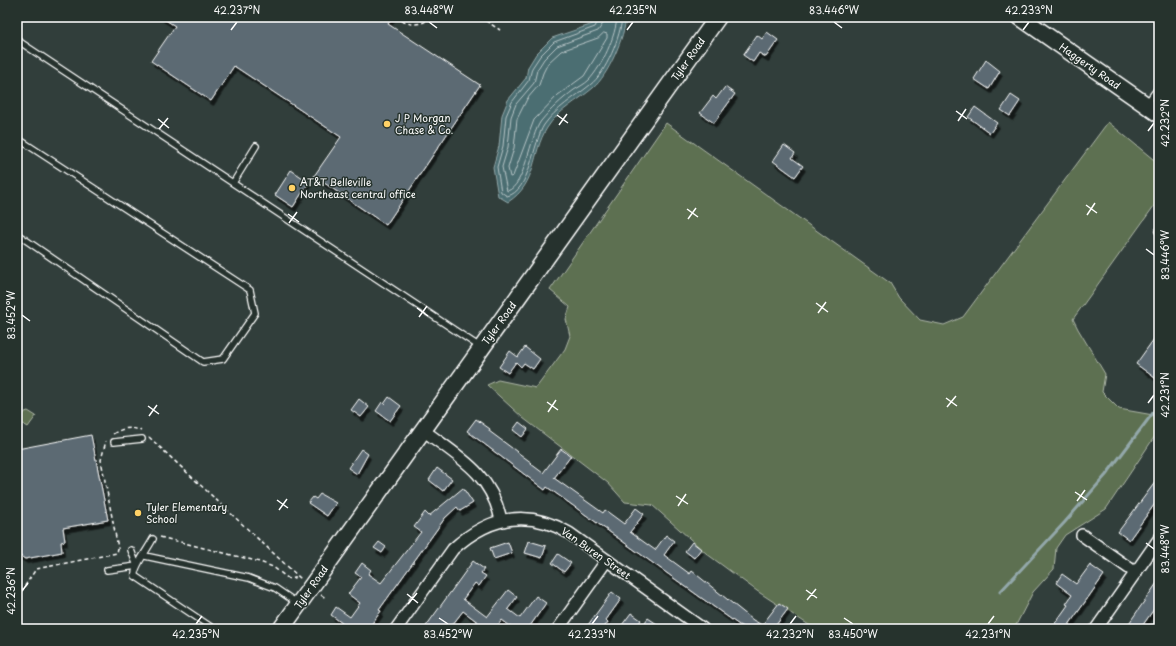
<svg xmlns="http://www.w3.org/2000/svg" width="1176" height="646" font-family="'Playpen Sans',sans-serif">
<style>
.green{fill:#5d6f51;stroke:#aeb7a8}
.water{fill:#4b6e72;stroke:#93a8aa}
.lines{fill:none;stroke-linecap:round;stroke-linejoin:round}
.shore{stroke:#b7c5c7;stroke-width:1}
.stream{stroke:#93a8aa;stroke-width:3}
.building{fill:#5b6a73;stroke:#fff;filter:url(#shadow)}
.lane-casing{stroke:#fff;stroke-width:8}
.street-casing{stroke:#fff;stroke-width:14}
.secondary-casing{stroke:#fff;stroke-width:19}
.path{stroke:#fff;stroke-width:1.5;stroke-dasharray:4 3;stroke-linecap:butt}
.lane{stroke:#26332d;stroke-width:5.5}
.street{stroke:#26332d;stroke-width:11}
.secondary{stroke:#26332d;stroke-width:16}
.ticks{fill:none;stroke:#fff;stroke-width:1.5}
.poi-dot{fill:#ffd166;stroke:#26332d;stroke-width:1.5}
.labels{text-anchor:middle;stroke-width:3;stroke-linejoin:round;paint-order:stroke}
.street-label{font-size:10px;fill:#fff;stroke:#26332d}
.poi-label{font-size:10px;fill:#fff;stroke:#26332d;text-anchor:start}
.neatline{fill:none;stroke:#fff;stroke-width:1.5}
.ticks-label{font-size:10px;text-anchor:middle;fill:#fff}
</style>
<defs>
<filter id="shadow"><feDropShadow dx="2.5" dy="4.5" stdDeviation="0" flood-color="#0009"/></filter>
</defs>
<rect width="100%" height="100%" fill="#313e3b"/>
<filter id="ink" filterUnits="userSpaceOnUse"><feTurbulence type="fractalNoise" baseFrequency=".025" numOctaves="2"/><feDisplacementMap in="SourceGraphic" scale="8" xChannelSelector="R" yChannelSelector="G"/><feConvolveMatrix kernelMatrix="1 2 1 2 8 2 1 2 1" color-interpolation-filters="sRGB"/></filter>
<g filter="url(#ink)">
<path class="green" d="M1108,122L1159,164V199L1073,319L1078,329L1105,374L1102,392L1119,409L1159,416L1155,436L1106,509L1065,535L1056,548L1054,569L1033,592L1014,629H815L757,591L707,554L652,505L625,502L608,483L523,418L487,385L498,380L536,388L565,349L570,336L566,319L570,307L550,290L666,123L890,283L899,298L920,320L944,325L963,317Z
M28,411L36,416L28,427L20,422V419L25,412Z"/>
<path class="water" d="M597,17H626C625,36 608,76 593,88C578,101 558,110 547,128C531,153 538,183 508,202L498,196L493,167L499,146L502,115L508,100L526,78L528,67L536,54L552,38L593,24Z"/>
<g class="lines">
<path class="shore" d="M600,17L595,27L554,42L540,56L532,68L529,80L512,102L506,116L503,146L497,167L501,192L507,196C530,192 533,142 544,125C556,108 574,98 590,85C606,73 621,36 622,17
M605,17L604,22L598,31L557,46L544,59L537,70L534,83L516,104L511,117L508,147L502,167L507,191C525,187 530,135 541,121C550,110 562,99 574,90C579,87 585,84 589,80C602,66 616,36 617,17
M604,33L607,34V38L584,76L558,95L534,120L513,176L510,177L508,168L514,148L517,119L527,99L539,85L543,73L548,63L561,51L598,38Z"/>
<path class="stream" d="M1000,592L1065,522L1106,475L1159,405"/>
</g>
<path class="building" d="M161,17H392L388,24L480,85L386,225L314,176L341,137L234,66L211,101L151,61L175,26Z
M767,32L778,40L766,57L759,53L753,62L743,55L757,35L762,39Z
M986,60L1000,71L989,89L974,79Z
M725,87L735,94L714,123L700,113L713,96L716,99Z
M1011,95L1020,101L1010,116L1001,110Z
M975,107L997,123L990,133L968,117Z
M784,145L795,153L792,158L803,166L795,177L773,161Z
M291,170L309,182L293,207L275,195Z
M1159,332V381L1136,364Z
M525,347L540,359L533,369L524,363L521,367L516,362L508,373L499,367L510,351L518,357Z
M389,397L401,406L390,421L376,411L382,402L384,404Z
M359,399L369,407L361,417L351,410Z
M476,419L490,429L489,431L532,463L531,464L543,473L561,449L571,456L554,478L603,513L605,510L624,524L636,508L644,514L630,532L655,550L666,535L674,541L664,555L690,574L692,571L753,620L762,625L779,603L788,609L773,629H747L739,625L547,487L545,490L467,431Z
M519,422L528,429L522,437L513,430Z
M91,435L108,520L63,528L65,541L61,542L62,552L25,559L17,554V449Z
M361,449L368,454L357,474L348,468Z
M437,468L452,479L443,491L429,480Z
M1159,477V498L1129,540L1118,532Z
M463,488L473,503L460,511L457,507L445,518L379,610L381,611L368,629H350L331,615L336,607L350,617L360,603L348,594L361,577L355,573L362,563L371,570L368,574L381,583L421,532L414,527L425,512L429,516Z
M320,494L336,503L327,516L308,503L313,497L316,499Z
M529,541L546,546L542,558L525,553Z
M379,542L386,547L382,553L374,548Z
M508,542L512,553L494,559L490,548Z
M692,542L701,549L694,558L685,551Z
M558,554L571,563L564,572L552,563Z
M473,561L484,569L481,573L486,576L479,586L475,583L463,599L487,617L508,590L517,597L508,609L520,618L536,596L546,603L528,629H514L502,620L495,629H481L483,626L463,611L449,629H424Z
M1090,565L1104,575L1066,629H1051L1068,605L1066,604L1072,595L1056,583L1062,574L1076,584Z
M1159,580V602L1140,629H1125Z
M612,592L621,599L606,620L608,622L603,629H585Z
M631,613L641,620L635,629H628L622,625Z
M648,618L657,624L653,629H640Z"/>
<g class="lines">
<defs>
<path id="lane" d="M17,40L480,347
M1147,103L1159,87
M17,138L250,290L255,313L223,359L203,362L17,234
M233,183L256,146
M1158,231L1159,229
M114,442L142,439
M153,539C148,549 133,568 135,576L214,629
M145,556L249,578L275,588L297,603
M107,570L137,566L131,550"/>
<path id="street" d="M423,430C459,457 491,473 501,520
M1082,535L1136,573
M396,629L453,549C488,517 527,508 569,533L703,629
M558,629L607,560
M1096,629L1159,539"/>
<path id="secondary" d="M1020,17L1159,114
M281,629L718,17"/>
</defs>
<use href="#lane" class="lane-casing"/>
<use href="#street" class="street-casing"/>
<use href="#secondary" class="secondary-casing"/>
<path class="path" d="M396,17C407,26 421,27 431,17
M480,17L500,30
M113,434C122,428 131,426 141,431
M149,437L301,579
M160,537L260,562L273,567L289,579L299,577
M321,595L326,598
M17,598L36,569L117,553L118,548L101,460L106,441"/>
<use href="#lane" class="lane"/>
<use href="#street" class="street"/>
<use href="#secondary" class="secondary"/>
</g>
</g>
<path class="ticks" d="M429,22L437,28M834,22L842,28M231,30L237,22M627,30L633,22M1023,30L1029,22M956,111L967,119M557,115L568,123M158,119L169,128M958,121L966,109M559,125L567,114M159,129L168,118M1148,131L1154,123M1086,205L1097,213M687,209L698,217M288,214L299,222M1087,215L1095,203M688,219L696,208M289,223L297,212M1146,249L1154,255M816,303L828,312M417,308L428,316M818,313L826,302M22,315L30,321M419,317L427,306M946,398L957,406M547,402L558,410M1148,403L1154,395M148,406L159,414M947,407L956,396M548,412L556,400M149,416L157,405M1075,492L1087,500M676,496L688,504M277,500L288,508M1077,501L1085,490M678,506L686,494M279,510L287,499M1146,543L1154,549M806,590L817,598M22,591L28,583M407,594L418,603M807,600L816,589M408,604L417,593M439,618L448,624M844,618L853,624M196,624L202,616M592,624L598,616M790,624L796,616M988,624L994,616"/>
<g class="poi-dot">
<circle cx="387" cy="124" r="4"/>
<circle cx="292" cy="188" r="4"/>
<circle cx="138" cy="513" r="4"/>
</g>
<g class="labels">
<g class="street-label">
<text transform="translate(688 59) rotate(-55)" y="4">Tyler Road</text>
<text transform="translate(1090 66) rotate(35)" y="4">Haggerty Road</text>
<text transform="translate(499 323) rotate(-54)" y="4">Tyler Road</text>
<text transform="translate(596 553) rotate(35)" y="4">Van Buren Street</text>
<text transform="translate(311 587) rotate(-55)" y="4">Tyler Road</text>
</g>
<g class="poi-label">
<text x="395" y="122">J P Morgan<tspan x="395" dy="12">Chase &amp; Co.</tspan></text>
<text x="300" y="186">AT&amp;T Belleville<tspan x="300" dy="12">Northeast central office</tspan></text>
<text x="146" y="511">Tyler Elementary<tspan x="146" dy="12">School</tspan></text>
</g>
</g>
<rect width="1176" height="646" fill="none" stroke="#26332d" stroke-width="44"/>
<rect x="22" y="22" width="1132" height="602" class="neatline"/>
<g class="ticks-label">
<text x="237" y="14">42.237°N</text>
<text x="429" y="14">83.448°W</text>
<text x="633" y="14">42.235°N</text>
<text x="834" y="14">83.446°W</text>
<text x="1029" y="14">42.233°N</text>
<text transform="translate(1165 123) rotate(-90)" y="4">42.232°N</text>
<text transform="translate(1165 255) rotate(-90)" y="4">83.446°W</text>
<text transform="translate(11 315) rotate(-90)" y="4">83.452°W</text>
<text transform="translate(1165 395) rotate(-90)" y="4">42.231°N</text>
<text transform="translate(1165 549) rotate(-90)" y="4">83.448°W</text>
<text transform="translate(11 591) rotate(-90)" y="4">42.236°N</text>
<text x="196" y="638">42.235°N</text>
<text x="448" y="638">83.452°W</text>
<text x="592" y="638">42.233°N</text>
<text x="790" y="638">42.232°N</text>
<text x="853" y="638">83.450°W</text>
<text x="988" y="638">42.231°N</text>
</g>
</svg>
